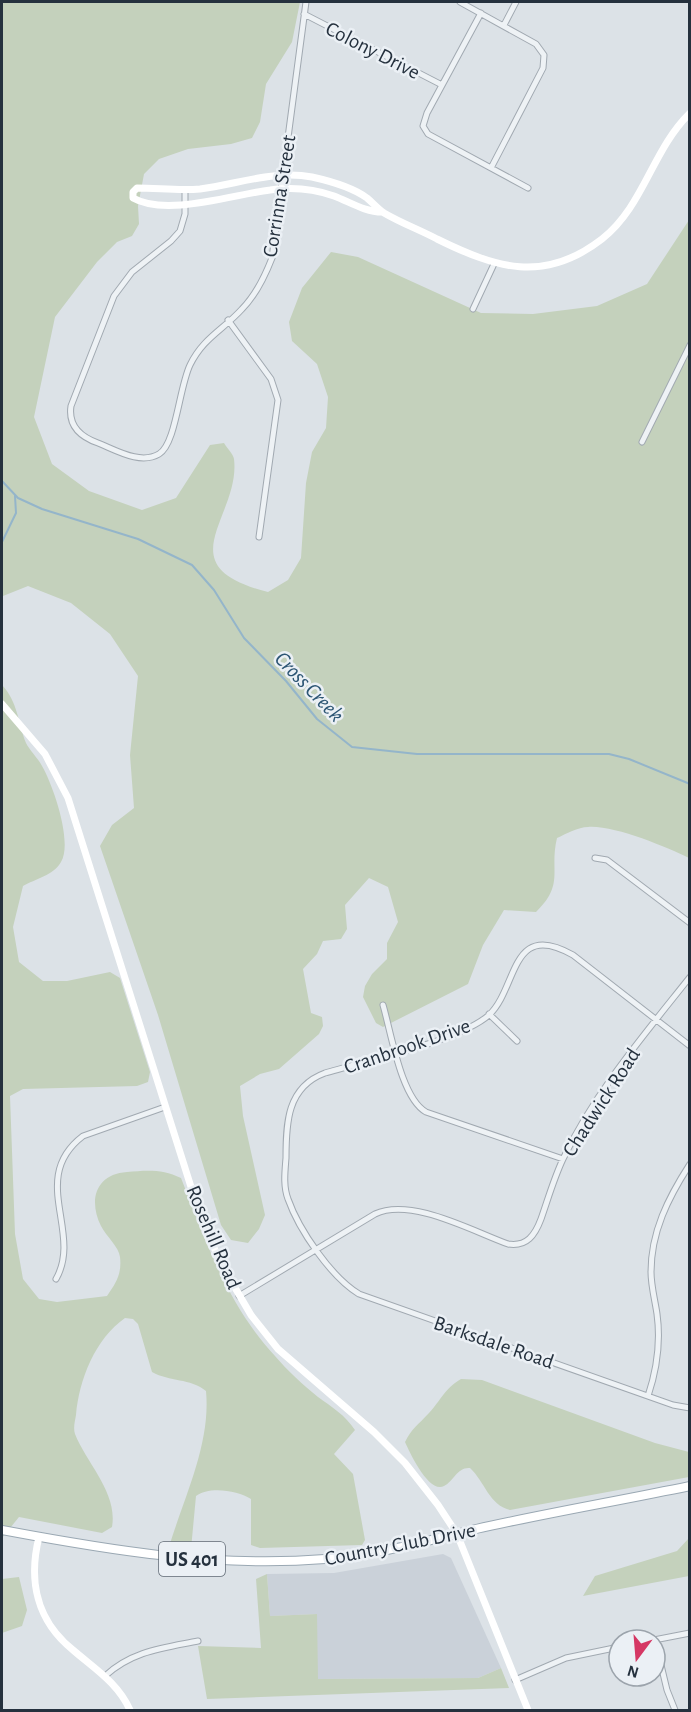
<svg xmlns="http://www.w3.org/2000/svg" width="691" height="1712" font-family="'Alegreya Sans',sans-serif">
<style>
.built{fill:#cad1d9}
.green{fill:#c4d1bc}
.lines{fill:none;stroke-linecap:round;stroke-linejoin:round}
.stream{stroke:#94b5ca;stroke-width:2}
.street-casing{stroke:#a1a9b1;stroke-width:7}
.primary-casing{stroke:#9aa8b3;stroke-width:10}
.street{stroke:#eef2f5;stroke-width:5}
.secondary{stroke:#fff;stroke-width:7}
.primary{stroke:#fff;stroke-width:8}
.labels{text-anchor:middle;stroke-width:5;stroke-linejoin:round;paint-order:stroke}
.shield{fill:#ebf0f5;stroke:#606a75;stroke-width:1.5}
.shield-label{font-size:20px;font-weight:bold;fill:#25313e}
.street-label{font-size:21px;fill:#25313e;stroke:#ebf0f5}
.water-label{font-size:22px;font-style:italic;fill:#2d5674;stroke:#ebf0f5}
</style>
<rect width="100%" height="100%" fill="#dce2e7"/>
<path class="built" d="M443,1554L451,1558L501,1668L478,1678L317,1679V1614L270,1616L267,1574L334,1573Z"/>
<path class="green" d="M2,2H300L292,42L266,84L260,122L252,138L231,144L188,149L159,159L144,174L138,206L139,224L132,236L117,242L97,262L55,317L34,417L52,464L89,491L142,510L176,498L210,445L224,443C227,448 233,454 234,459C241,517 164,566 268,592L288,580L301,558L306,483L312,452L326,428L328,397L317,364L292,341L289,322L302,288L331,252L358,257L481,313L533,314L597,306L647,284L689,220V858C666,847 614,825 588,827C578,827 566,834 557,838C549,871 565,884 536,912L504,910L483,945L468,984L383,1027L376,1023L363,997L365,986L372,974L387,959V943L398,922L388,887L369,878L345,905L347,929L341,939L323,941L317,954L303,969L311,1013L322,1017L323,1026L319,1034L279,1069L260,1074L240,1086L243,1116L265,1215L259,1229L248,1243L231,1240L221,1225L158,1015L100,846L112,825L134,808L130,755L138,676L110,634L71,603L28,586L3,596L2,601Z
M2,685C18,702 18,723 26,743C30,751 38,758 42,766C53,785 73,842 61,862C54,875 35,879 23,886L13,927L19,962L43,981H67L110,972L120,978L150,1072L148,1082L137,1086L23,1089L10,1096L15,1234L23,1279L39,1299L57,1302L107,1296C116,1283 122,1274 120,1257C119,1247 106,1236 101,1226C88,1200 96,1174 127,1172C147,1170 163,1169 181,1178C206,1242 227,1304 275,1356C287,1370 303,1385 318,1397C332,1407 345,1415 355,1430L334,1454L353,1474L365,1540L362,1545L260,1548L251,1545V1499C238,1490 208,1486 196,1496L191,1549L169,1547C184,1497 211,1444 206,1391C190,1378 170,1382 152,1372L138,1324L133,1319L125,1318C95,1339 79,1380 76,1415C75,1421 73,1428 75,1434C87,1464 118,1493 112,1527L102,1533L19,1517L2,1538Z
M461,1379L482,1380L655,1443L689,1452V1477L510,1510C489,1505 485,1482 470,1468C457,1467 454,1481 444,1486C429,1494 410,1453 405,1442C412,1428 418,1425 429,1413C442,1399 443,1390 461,1379Z
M689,1538V1576L583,1596L595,1576L677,1551Z
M267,1574L270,1616L317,1614L318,1679L478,1678L501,1668L509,1688L207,1699L198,1646L261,1648L256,1579Z
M19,1577L27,1610L22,1626L2,1633V1579Z"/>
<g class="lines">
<path class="stream" d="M2,481L18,498L42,509L138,539L192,565L214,590L244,638L286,681L317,719L352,747L417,754H609L629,759L690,784
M2,542L16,513L15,496"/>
<defs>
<path id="street" d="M460,2L536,44L544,55L543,68L491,168
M481,13L427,113L423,126L428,134L528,188
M304,14L442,85
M504,25L516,2
M185,190V214L180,231L171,241L132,272L114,296L71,406C68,426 81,437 98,443C116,450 140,465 159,454C176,444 179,388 190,365C203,338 223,330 242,309C256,295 265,276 272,258L306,2
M473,309L494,264
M228,320L271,379L278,400L259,537
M642,442L690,345
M595,858L607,860L690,923
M383,1005C391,1032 401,1098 426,1112L563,1159
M489,1014L517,1041
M690,1046L573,955C510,919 518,988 489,1015C460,1041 365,1061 325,1073C287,1087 286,1123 286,1158C285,1171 283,1186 288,1199C299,1230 331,1277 359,1294L673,1405L690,1408
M56,1279C83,1232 28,1178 83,1136L165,1107
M239,1296L375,1214C411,1197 472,1231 508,1244C527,1247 535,1235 541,1219C548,1199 554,1178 563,1159C595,1092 644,1035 690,977
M648,1396C657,1369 661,1343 657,1314C655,1300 651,1286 651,1272C651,1232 668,1198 690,1164
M654,1640L690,1633
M655,1640L667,1690L675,1710
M105,1676C132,1651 163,1648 198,1641
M515,1680L566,1658L619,1647"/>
<path id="primary" d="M2,1530C109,1550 215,1568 325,1559C377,1555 426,1541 476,1529C547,1513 618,1501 690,1486"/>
</defs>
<use href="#street" class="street-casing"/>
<use href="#primary" class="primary-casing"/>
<use href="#street" class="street"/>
<path class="secondary" d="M382,212C365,212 350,202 334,196C314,189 291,187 270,190C235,194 166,217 133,198V192L137,188C158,188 179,191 200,189C238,184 274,170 312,177C330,181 352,187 367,198C373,203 378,209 384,213C401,223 420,230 437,239C496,268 544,284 602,239C644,206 652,150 690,113
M2,704L45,754L68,798L198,1209L220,1262L251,1315L278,1349L374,1432L405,1463L438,1505L457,1534L528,1710
M39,1537C28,1581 37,1621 73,1650C95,1669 118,1683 130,1710"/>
<use href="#primary" class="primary"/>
</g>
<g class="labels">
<rect class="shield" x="159" y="1542" width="66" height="34" rx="4.5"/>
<g class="shield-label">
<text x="192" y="1566">US 401</text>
</g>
<g class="street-label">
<text transform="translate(373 50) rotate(27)" y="7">Colony Drive</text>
<text transform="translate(279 196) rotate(-81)" y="7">Corrinna Street</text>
<text transform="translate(407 1046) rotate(-19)" y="7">Cranbrook Drive</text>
<text transform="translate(601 1102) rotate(-57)" y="7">Chadwick Road</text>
<text transform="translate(214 1237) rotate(67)" y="7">Rosehill Road</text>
<text transform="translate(494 1342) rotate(19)" y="7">Barksdale Road</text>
<text transform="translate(400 1544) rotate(-11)" y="7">Country Club Drive</text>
</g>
<g class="water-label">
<text transform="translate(310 686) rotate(46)" y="8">Cross Creek</text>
</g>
</g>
<rect width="691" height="1712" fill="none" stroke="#25313e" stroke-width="6"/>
<g transform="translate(637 1658) rotate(196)"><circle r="28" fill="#ebf0f5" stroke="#9ca4ac" stroke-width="1.5"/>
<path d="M0-4.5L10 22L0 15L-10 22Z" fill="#d53764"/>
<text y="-9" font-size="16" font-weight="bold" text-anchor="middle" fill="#25313e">N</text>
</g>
</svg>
